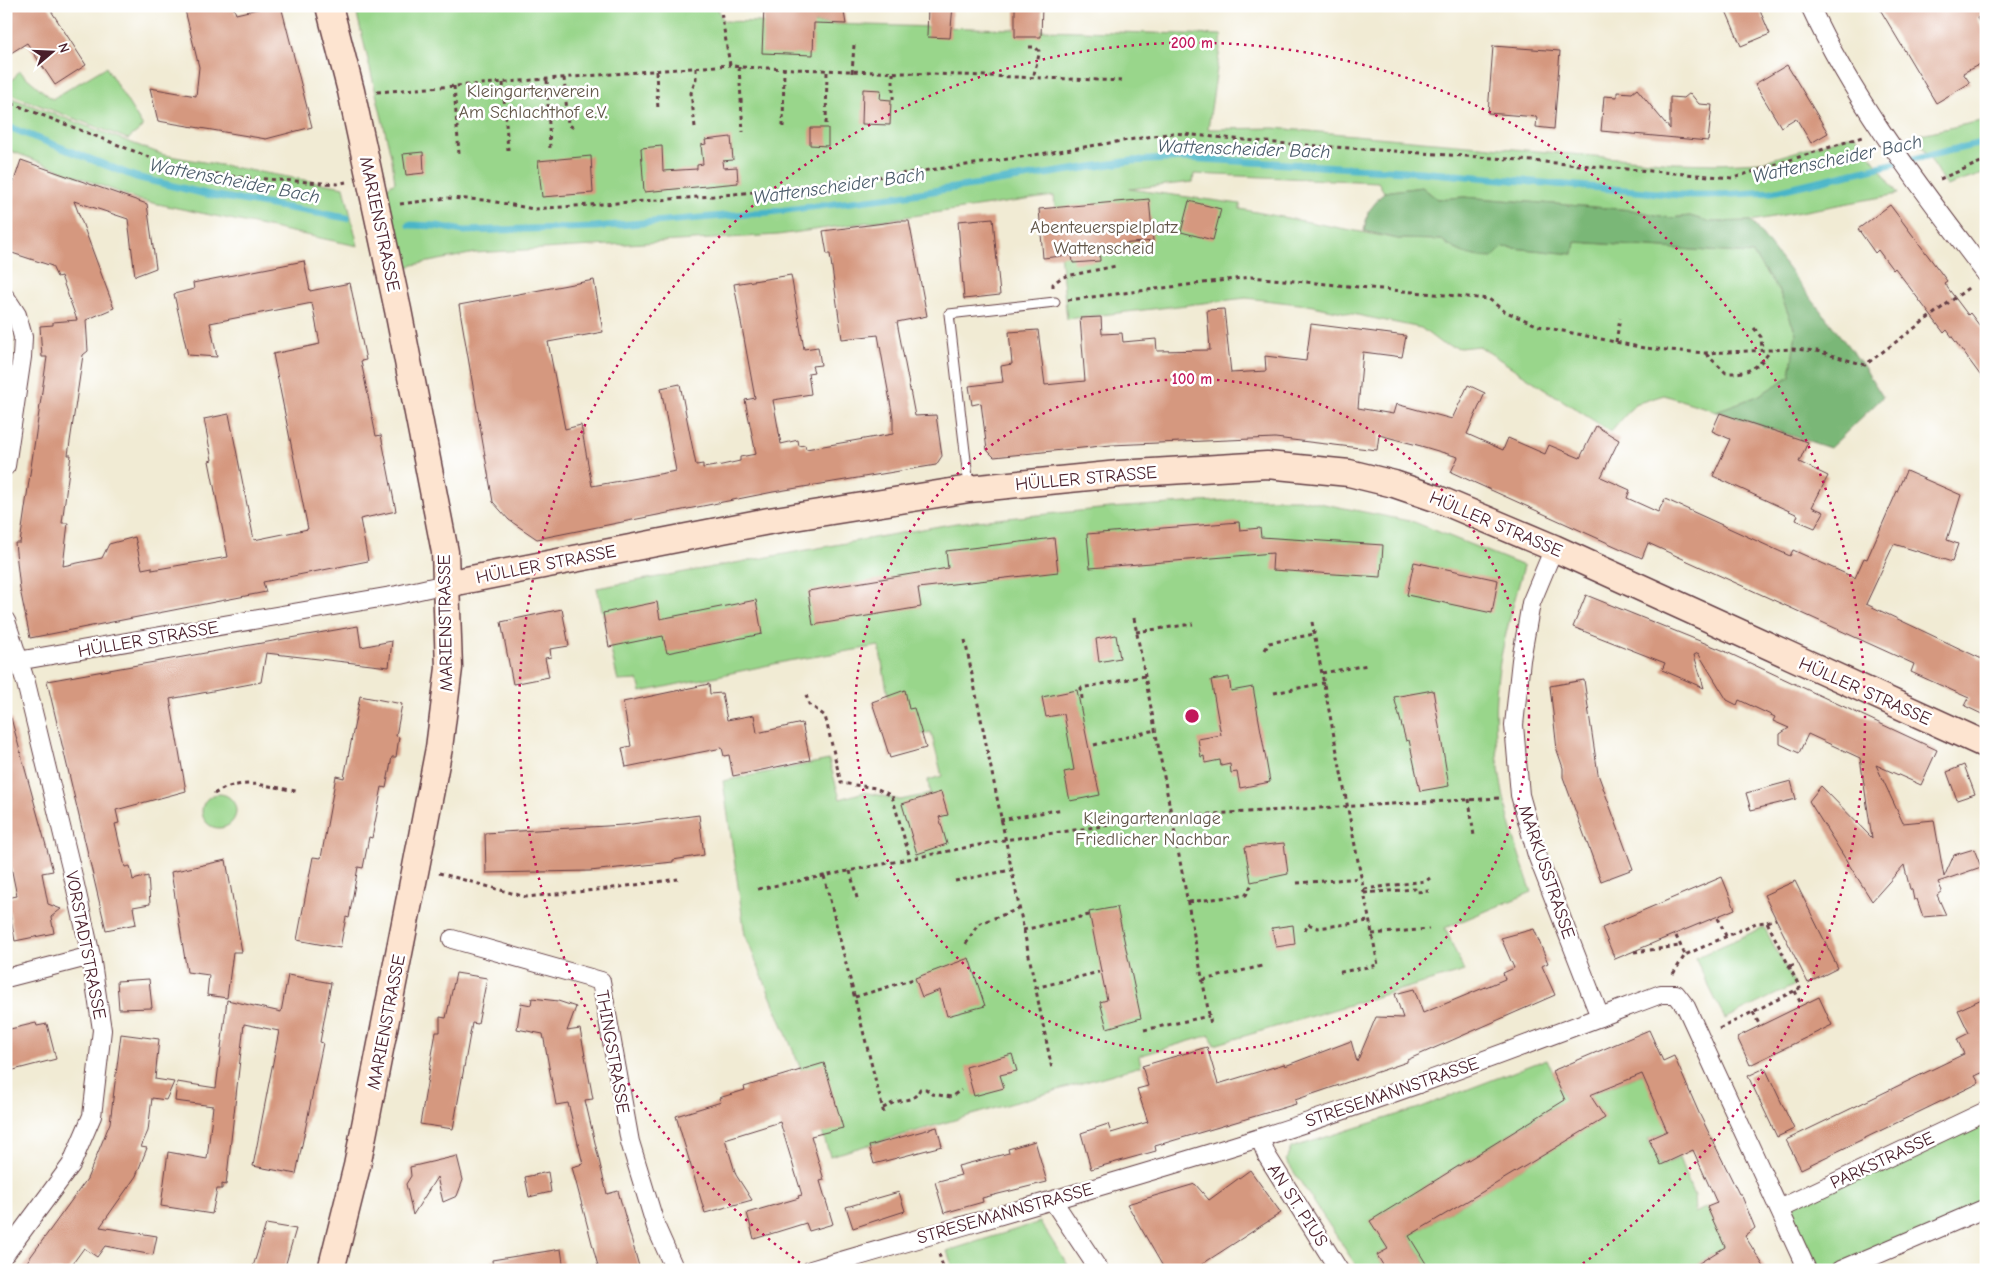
<svg xmlns="http://www.w3.org/2000/svg" width="1992" height="1276" font-family="'Comic Neue',sans-serif">
<style>
.green{fill:#99d68b;stroke:#727a5b}
.forest{fill:#7ab777;stroke:#626b51}
.lines{fill:none;stroke-linecap:round;stroke-linejoin:round}
.stream{stroke:#4ab5c8;stroke-width:7}
.building{fill:#d5987f}
.lane-casing{stroke:#633e44;stroke-width:11}
.street-casing{stroke:#633e44;stroke-width:20}
.secondary-casing{stroke:#633e44;stroke-width:29}
.path{stroke:#633e44;stroke-width:3;stroke-dasharray:4 4;stroke-linecap:butt}
.lane{stroke:#fff;stroke-width:9}
.street{stroke:#fff;stroke-width:18}
.secondary{stroke:#fde4d0;stroke-width:26}
.ring{fill:none;stroke:#c2185b;stroke-width:2.5;stroke-dasharray:2.5 5}
.labels{text-anchor:middle;stroke-width:5;stroke-linejoin:round;paint-order:stroke}
.park-label{font-size:18px;fill:#625648;stroke:#fff}
.street-label{font-size:18px;fill:#4a1f2b;stroke:#fff}
.water-label{font-size:19px;font-style:italic;fill:#4a5b6a;stroke:#fff}
.centre{fill:#c2185b;stroke:#fff;stroke-width:2.5}
.ring-label{font-size:15px;text-anchor:middle;font-weight:bold;fill:#c2185b;stroke:#fff;stroke-width:5;stroke-linejoin:round;paint-order:stroke}
</style>
<rect width="100%" height="100%" fill="#fff"/>
<filter id="ink" filterUnits="userSpaceOnUse"><feTurbulence type="fractalNoise" baseFrequency=".02" numOctaves="2"/><feDisplacementMap in="SourceGraphic" scale="10" xChannelSelector="R" yChannelSelector="G"/><feConvolveMatrix kernelMatrix="1 2 1 2 8 2 1 2 1" color-interpolation-filters="sRGB"/></filter>
<filter id="wash" filterUnits="userSpaceOnUse"><feTurbulence type="fractalNoise" baseFrequency=".0096" numOctaves="4" result="noise"/><feDisplacementMap in="SourceGraphic" scale="20" xChannelSelector="R" yChannelSelector="G"/><feGaussianBlur stdDeviation="1.12" result="paint"/><feColorMatrix in="noise" values="0 0 0 0 0 0 0 0 0 0 0 0 0 0 0 0 0 1.4 0 .05"/><feComposite in="paint" operator="in"/></filter>
<g filter="url(#wash)">
<rect width="100%" height="100%" fill="#f1ebd4"/>
<path class="green" d="M355,6H662L718,8L723,21L1222,35L1208,129L1274,128L1674,163L1718,164L1762,162L1855,134L1898,194L1751,221L1710,222L1690,216L1670,218L1632,210L1464,197L1437,199L1422,187L1384,192L1378,182L1194,174L1193,182L1129,189L1240,204V209L1398,239L1442,240L1449,246L1503,247L1573,254L1575,242L1753,254L1779,291L1796,333L1790,377L1758,396L1716,411L1664,395L1635,404L1611,432L1479,346L1460,348L1442,344L1421,328L1308,305L1246,298L1067,319L1054,196L778,235L475,253L413,265L394,272L378,193L395,182L392,160Z
M106,67L143,127L128,139L15,96L6,89L19,71L52,99Z
M6,93L14,99L164,155L344,187L358,246L139,200L6,149Z
M1986,120V173L1946,186L1916,135Z
M1247,499H1299L1414,522L1524,566C1515,598 1506,630 1500,662C1486,740 1505,820 1532,892L1445,928L1464,971L1214,1045L1210,1035L1139,1056L1141,1066L830,1156L800,1067L745,935L723,781L829,760L840,799L864,792L900,800L930,794L928,780L942,776L931,732L904,739L888,696L879,646L788,661L641,692L638,680L618,681L597,588L956,523L1110,508Z
M202 811a17 17 0 1 1 34 0a17 17 0 1 1-34 0Z
M1764,927L1795,985L1725,1019L1695,958Z
M1547,1059L1565,1100L1370,1221L1388,1249L1377,1255L1386,1270H1359L1286,1160L1291,1148L1419,1108Z
M1642,1074L1681,1124L1648,1139L1661,1166L1679,1158L1694,1196L1695,1213L1707,1207L1725,1247L1688,1270H1430L1409,1236L1604,1118L1590,1095Z
M1986,1111V1208L1841,1270H1807L1779,1209Z
M1040,1222L1071,1270H954L947,1251Z"/>
<path class="forest" d="M1422,187L1437,199L1464,197L1632,210L1670,218L1690,216L1710,222L1751,221L1862,364L1883,397L1830,448L1716,411L1758,396L1790,376L1796,333L1779,291L1753,254L1575,242L1573,254L1503,247L1492,258C1472,257 1457,253 1442,240L1398,239L1364,231L1368,212L1384,192Z"/>
<g class="lines">
<path class="stream" d="M6,126L136,177L206,194L347,218
M409,225L437,226L463,231L595,227L770,212L900,196L1131,161L1187,158L1421,172L1680,195H1718L1772,192L1986,142"/>
</g>
<g id="blocks">
<path class="building" d="M6,6H48L86,65L55,85L27,43L6,56Z
M184,6H214L218,8L233,6L236,14L270,6H281L312,127L266,139L158,121L150,88L196,96L199,67Z
M764,6H843L846,24L814,23L813,55L762,53Z
M928,6H953L950,38L927,37Z
M1015,6H1042L1041,37H1015Z
M1724,6H1758L1770,34L1741,46Z
M1878,6H1986V13L1977,18L1986,34V61L1963,73L1970,83L1936,103Z
M1493,46L1560,51L1554,129L1536,127L1537,117L1488,113Z
M1787,65L1828,133L1811,143L1796,118L1781,127L1755,84Z
M863,89L881,90L880,99L891,100L890,125L862,124Z
M1637,89L1670,129V97L1684,98L1690,93L1699,104L1712,105L1708,141L1601,131L1604,96L1617,97V92L1632,93Z
M810,128H828V146L810,145Z
M731,137L733,160L722,161L723,168L737,167L738,183L644,192L641,148L662,146L663,171L697,169V165L703,164L701,145L706,144L705,140Z
M423,152L424,173L406,175L403,154Z
M591,156L593,193L542,197L538,161Z
M21,160L147,204L156,268L135,276L128,219L74,201L114,308L86,320L88,351L83,355L68,455H71L62,523H68L63,566L102,558L109,544L135,537L142,569L152,567V570L228,557L209,461L212,460L204,419L229,414L254,540L308,529L273,354L320,344L312,303L210,323L217,357L188,355L174,294L194,289L193,283L304,261L310,291L350,283L366,360L361,361L376,436L381,435L396,511L360,519L368,561L263,582L266,592L30,638L20,589L15,543H20L47,357H42L40,326L53,325V322L77,320L61,276L57,277L52,266L6,251V189L11,190Z
M1149,199L1153,241L1099,246L1100,261L1073,263L1072,255L1043,258L1039,209Z
M1189,201L1221,209L1213,240L1181,232Z
M1890,205L1947,281L1944,283L1968,315L1970,313L1986,334V383L1947,330L1944,333L1895,268L1893,270L1878,250L1875,253L1858,229Z
M993,218L1000,295L964,299L958,221Z
M899,221H909L927,316L897,322L915,416L936,415L942,456L936,465L773,492L537,539L509,520L493,502L459,305L594,280L603,332L548,342L565,429L581,425L592,486L676,471L661,388L680,384L696,465L703,464V468L722,465L740,461V457L756,454L745,400L755,398L734,284L791,275L804,349L818,347L821,365L812,366L814,372L808,373L811,394L773,400L781,444L798,440L799,446L805,445L806,449L893,434V418L878,335L842,339L830,254H827L823,231Z
M1224,309L1231,373L1266,371L1265,356L1306,361L1311,324L1406,336L1402,357L1363,352L1358,408L1393,414L1396,404L1452,419L1468,385L1485,393L1467,434L1503,450L1508,438L1545,454L1549,445L1580,458L1596,426L1619,440L1601,477L1630,490L1627,498L1658,512L1665,499L1790,556L1793,550L1855,578L1864,558L1867,559L1906,471L1961,495L1947,540L1958,544L1952,562L1894,544L1866,604L1986,661V716L1965,706L1969,698L1911,672L1914,664L1648,543L1642,558L1628,552L1451,472L1458,457L1421,446L1379,435L1377,450L1275,438L1111,445L994,457L987,450L981,403L972,405L969,386L1003,382L1001,366L1012,364L1009,332L1038,330L1045,385L1085,381L1080,318L1101,317L1102,334L1122,333L1123,342L1156,339L1157,351L1210,350L1207,310Z
M1720,413L1808,442L1799,462L1828,476L1812,507L1824,512L1815,528L1796,520L1798,515L1713,476L1730,439L1712,431Z
M1239,522L1240,530L1260,528L1261,537L1383,545L1381,577L1272,570L1273,553L1090,568L1087,534Z
M1054,538L1058,572L918,588L921,607L813,625L808,591L948,568L946,551Z
M1414,562L1498,580L1492,613L1407,595Z
M1586,595L1722,650L1937,750L1921,785L1876,765L1903,823L1934,820L1944,877L1954,855L1974,849L1981,867L1938,882L1942,891L1937,895L1946,915L1923,917L1917,899L1914,900L1912,890L1910,889L1904,865L1872,901L1809,801L1821,786L1872,838L1860,758L1808,734L1799,753L1780,744V734L1789,728L1773,721L1775,717L1739,700L1737,705L1727,700L1698,653L1694,655L1704,688L1662,670L1665,663L1573,627Z
M756,600L762,634L667,653L663,636L609,647L603,613L657,602L660,619Z
M562,609L569,646L550,649L551,657L545,658L549,677L513,684L501,622Z
M358,626L361,647L392,641L389,667L266,653L261,682L170,699L186,791L116,810L119,823L115,824L125,867L130,866L133,880L148,876L150,904L133,907L136,924L106,930L47,681Z
M1116,635L1120,658L1099,662L1096,639Z
M1229,677L1231,691L1253,687L1270,782L1240,788L1237,772L1231,773L1230,764L1221,766L1220,760L1205,763L1204,756L1201,757L1198,739L1221,735L1211,680Z
M1584,680L1598,774L1633,869L1601,881L1563,777V768L1557,750L1550,686Z
M709,684L710,694L722,693L727,720L754,715L757,733L802,723L810,760L733,776L729,755L724,756L722,748L626,767L622,748L631,746L623,702Z
M905,690L909,709L914,708L926,748L890,758L872,702Z
M1077,690L1094,774H1095L1100,795L1070,801L1064,772L1074,770L1064,714L1046,717L1042,697Z
M1433,690L1449,786L1420,791L1409,740L1406,741L1394,697Z
M360,696L402,704L396,736L399,737L396,757H392L386,788L382,787L372,838L369,837L363,868L358,867L349,918L346,917L340,948L297,940L313,857L321,858L336,776L344,778Z
M6,718H11L53,871L42,873L48,904L61,909L51,917L54,933L15,941L7,898L17,896L10,862H6Z
M1964,765L1975,794L1957,800L1947,772Z
M1791,781L1796,799L1751,810L1746,793Z
M941,792L948,815L939,817L947,844L917,854L902,804Z
M699,815L704,855L673,860V862L590,871L486,873L485,833L624,825Z
M1284,843L1288,874L1251,882L1245,847Z
M226,860L242,952H233L227,998L207,995L209,975L187,972L171,872Z
M1722,877L1735,909L1615,959L1602,928Z
M1795,881L1838,968L1808,983L1764,895Z
M1117,907L1141,1018L1107,1028L1100,1002L1107,1000L1089,912Z
M1293,925L1295,944L1276,947L1272,928Z
M1534,929L1548,963L1542,966L1555,995L1407,1060V1062L1295,1100L1296,1104L1155,1146L1156,1151L1091,1169L1081,1133L1108,1124L1111,1133L1148,1122L1137,1089L1148,1086L1142,1066L1207,1047L1218,1084L1284,1064L1285,1066L1351,1041L1357,1062L1376,1017L1403,1018L1395,994L1414,989L1423,1013L1505,979L1503,973L1514,968L1501,938Z
M969,958L985,1006L947,1016L940,990L922,997L915,978Z
M456,973L487,978L478,1024L472,1023L453,1129L420,1124L436,1032H440V1017L446,1018Z
M288,975L331,983L320,1042L323,1043L296,1174L253,1166L279,1031L244,1024L226,1185L222,1184V1189H217L212,1214L161,1206L168,1152L207,1159L213,1106L175,1101L177,1082L216,1088L227,1000L281,1012Z
M149,979L152,1008L119,1009L117,981Z
M1819,997L1832,1025L1750,1065L1737,1037Z
M1986,997V1071L1975,1076L1979,1083L1801,1169L1786,1140L1964,1054L1957,1039L1969,1033L1958,1010Z
M532,998L558,1001L576,1007L567,1031L580,1029L593,1099L585,1100L607,1194L618,1191L640,1270H599L572,1167L583,1164L568,1103L556,1105L543,1034L517,1029L521,1003L531,1005Z
M36,1023L37,1026L47,1024L56,1059L6,1072V1030Z
M1649,1030L1663,1061L1674,1056L1699,1113L1739,1194H1741L1755,1228L1745,1236L1766,1270H1688L1725,1247L1707,1207L1717,1203L1693,1150L1661,1165L1649,1139L1667,1131L1642,1074L1590,1095L1605,1118L1409,1236L1430,1270H1386L1377,1255L1388,1249L1370,1221L1565,1100L1552,1071Z
M121,1034L159,1039L155,1079L174,1082L166,1100L152,1098L148,1131L141,1147L147,1148L136,1176L100,1227L157,1236L153,1255L105,1246L97,1257L84,1248L68,1270H21L87,1179L110,1123Z
M1012,1054L1017,1071L1000,1075L1004,1088L974,1096L966,1067Z
M824,1063L843,1128L811,1136L824,1180L820,1181L833,1224L809,1231L806,1223L754,1239L747,1213L799,1198L798,1196L802,1195L780,1122L725,1139L736,1175L752,1200L705,1213L676,1116L721,1102L719,1098L745,1090L744,1087Z
M1765,1068L1794,1129L1777,1137L1748,1076Z
M937,1127L942,1146L874,1164L869,1146Z
M1035,1141L1047,1182L982,1198L983,1202L944,1213L935,1182L961,1175L958,1166L1009,1153L1008,1149Z
M457,1156L463,1180L457,1196L443,1202L437,1177L413,1215L406,1184L411,1176L410,1167Z
M1250,1170L1281,1213L1193,1270H1165L1127,1204L1195,1184L1209,1200Z
M548,1172L551,1192L529,1197L525,1177Z
M899,1192L905,1211L853,1228L846,1207Z
M266,1224L296,1229L284,1270H252Z
M561,1249L564,1270H493L492,1260Z"/>
</g>
</g>
<g filter="url(#ink)">
<use href="#blocks" fill-opacity="0" stroke="#633e44" stroke-width="1"/>
<g class="lines">
<defs>
<path id="lane" d="M969,486L949,314L1055,302"/>
<path id="street" d="M1810,6C1855,104 1922,189 1986,274
M6,298L17,315L23,337L22,357L6,466
M1554,548L1531,603L1521,660L1514,725L1520,795L1537,855L1600,1017
M6,621L26,683L73,876L91,956L102,1030L92,1116L71,1165L6,1253
M6,663L397,595L446,584
M452,939L601,981L630,1142L656,1227L675,1270
M6,978L91,956
M1260,1138L1267,1156L1339,1270
M1053,1201L1099,1270
M1779,1209L1986,1111
M811,1270C960,1226 1111,1185 1259,1138C1395,1095 1528,1044 1661,994H1676L1686,1007L1807,1270
M1841,1270L1986,1208"/>
<path id="secondary" d="M329,6L351,91L398,310L445,552L449,668L439,748L416,867L357,1166L331,1270
M446,584L769,521L969,489L1119,474L1267,465L1349,473L1394,484L1438,499L1554,548L1986,745"/>
</defs>
<use href="#lane" class="lane-casing"/>
<use href="#street" class="street-casing"/>
<use href="#secondary" class="secondary-casing"/>
<path class="path" d="M720,6L730,65L739,67L1125,81
M1029,47H1035L1039,51C1039,61 1034,67 1034,78
M739,67L743,132
M656,71L658,110
M852,73L854,45
M564,78L568,124L575,129
M547,80L550,149
M503,83L508,150
M454,86L459,154
M377,92L730,65
M6,98L11,103L177,168L237,177L337,184L346,182
M893,100V73
M826,124L827,71
M695,127L691,93L696,79V68
M783,127L784,69
M1940,179L1986,160
M400,204L448,198L485,200L534,209L713,196L795,188L989,162L1173,133L1276,143L1508,159L1733,178L1862,137
M1053,287V284L1062,277L1116,266
M1068,300L1251,277L1489,299L1504,311L1539,326L1644,348L1705,353L1792,349L1817,351L1865,365L1971,286
M1754,328L1761,337L1762,350
M1616,342L1620,318
M1706,354L1726,373C1748,374 1758,368 1771,350
M1134,618L1211,1025
M1312,622L1378,965L1336,973
M1136,632L1193,624
M965,640L1052,1069
M1265,650L1269,643L1314,634
M1322,673L1368,665
M1274,693L1324,683
M806,695L809,704L825,716L841,783L876,788L892,796L910,858
M1082,699L1081,688L1145,676
M1094,745L1155,730
M214,794C240,777 268,786 296,791
M1469,799L1474,836
M1000,820L1063,809
M850,871L858,902
M439,873L526,897L606,889L678,879
M824,876L884,1114
M955,881L1011,870
M1297,883L1361,878
M758,889L1004,840L1174,816L1501,798
M1364,889L1426,881L1430,878
M1364,893L1415,889L1416,892L1429,891
M1189,902L1246,895L1252,884
M1718,918L1726,936
M1767,922L1776,919
M1023,930L1089,915
M1305,931L1308,924L1318,928L1369,921
M1372,934L1429,929
M1676,936L1685,955
M966,944L978,924L1019,909
M1634,952L1680,946
M1790,966L1796,964
M1673,974L1685,955L1756,923L1767,922L1800,988L1717,1030
M1203,980L1262,966
M1035,988L1099,972
M1795,991L1801,1004
M855,997L914,979
M1753,1012L1759,1024
M1144,1030L1209,1016
M883,1108C888,1106 893,1102 899,1101C909,1099 915,1100 920,1089H926L932,1094L951,1097L961,1090
M939,1254L944,1270"/>
<use href="#lane" class="lane"/>
<use href="#street" class="street"/>
<use href="#secondary" class="secondary"/>
</g>
</g>
<g class="ring">
<circle cx="1192" cy="716" r="337"/>
<path d="M806 1267A673 673 0 1 1 1578 1267"/>
</g>
<g class="labels">
<g class="park-label">
<text x="533" y="97">Kleingartenverein<tspan x="533" dy="21">Am Schlachthof e.V.</tspan></text>
<text x="1104" y="233">Abenteuerspielplatz<tspan x="1104" dy="21">Wattenscheid</tspan></text>
<text x="1152" y="824">Kleingartenanlage<tspan x="1152" dy="21">Friedlicher Nachbar</tspan></text>
</g>
<g class="street-label">
<text transform="translate(380 224) rotate(78)" y="6">MARIENSTRASSE</text>
<text transform="translate(1086 478) rotate(-5)" y="6">HÜLLER STRASSE</text>
<text transform="translate(1496 524) rotate(23)" y="6">HÜLLER STRASSE</text>
<text transform="translate(546 564) rotate(-11)" y="6">HÜLLER STRASSE</text>
<text transform="translate(445 623) rotate(-91)" y="6">MARIENSTRASSE</text>
<text transform="translate(148 639) rotate(-10)" y="6">HÜLLER STRASSE</text>
<text transform="translate(1865 691) rotate(24)" y="6">HÜLLER STRASSE</text>
<text transform="translate(1547 872) rotate(71)" y="6">MARKUSSTRASSE</text>
<text transform="translate(86 945) rotate(79)" y="6">VORSTADTSTRASSE</text>
<text transform="translate(386 1022) rotate(-79)" y="6">MARIENSTRASSE</text>
<text transform="translate(613 1052) rotate(80)" y="6">THINGSTRASSE</text>
<text transform="translate(1392 1092) rotate(-19)" y="6">STRESEMANNSTRASSE</text>
<text transform="translate(1882 1160) rotate(-25)" y="6">PARKSTRASSE</text>
<text transform="translate(1298 1205) rotate(57)" y="6">AN ST. PIUS</text>
<text transform="translate(1005 1213) rotate(-16)" y="6">STRESEMANNSTRASSE</text>
</g>
<g class="water-label">
<text transform="translate(1244 148) rotate(2)" y="7">Wattenscheider Bach</text>
<text transform="translate(1837 158) rotate(-12)" y="7">Wattenscheider Bach</text>
<text transform="translate(235 180) rotate(11)" y="7">Wattenscheider Bach</text>
<text transform="translate(839 185) rotate(-8)" y="7">Wattenscheider Bach</text>
</g>
</g>
<circle cx="1192" cy="716" r="8" class="centre"/>
<g class="ring-label">
<text x="1192" y="48">200 m</text>
<text x="1192" y="384">100 m</text>
</g>
<rect width="1992" height="1276" fill="none" stroke="#fff" stroke-width="25"/>
<g transform="translate(52 52) rotate(71)" stroke="#ffffff" stroke-width="4" paint-order="stroke">
<path d="M0-4L9 19L0 12L-9 19Z" fill="#4a1f2b"/>
<text y="-8" font-size="14" font-weight="bold" text-anchor="middle" fill="#4a1f2b">N</text>
</g>
</svg>
